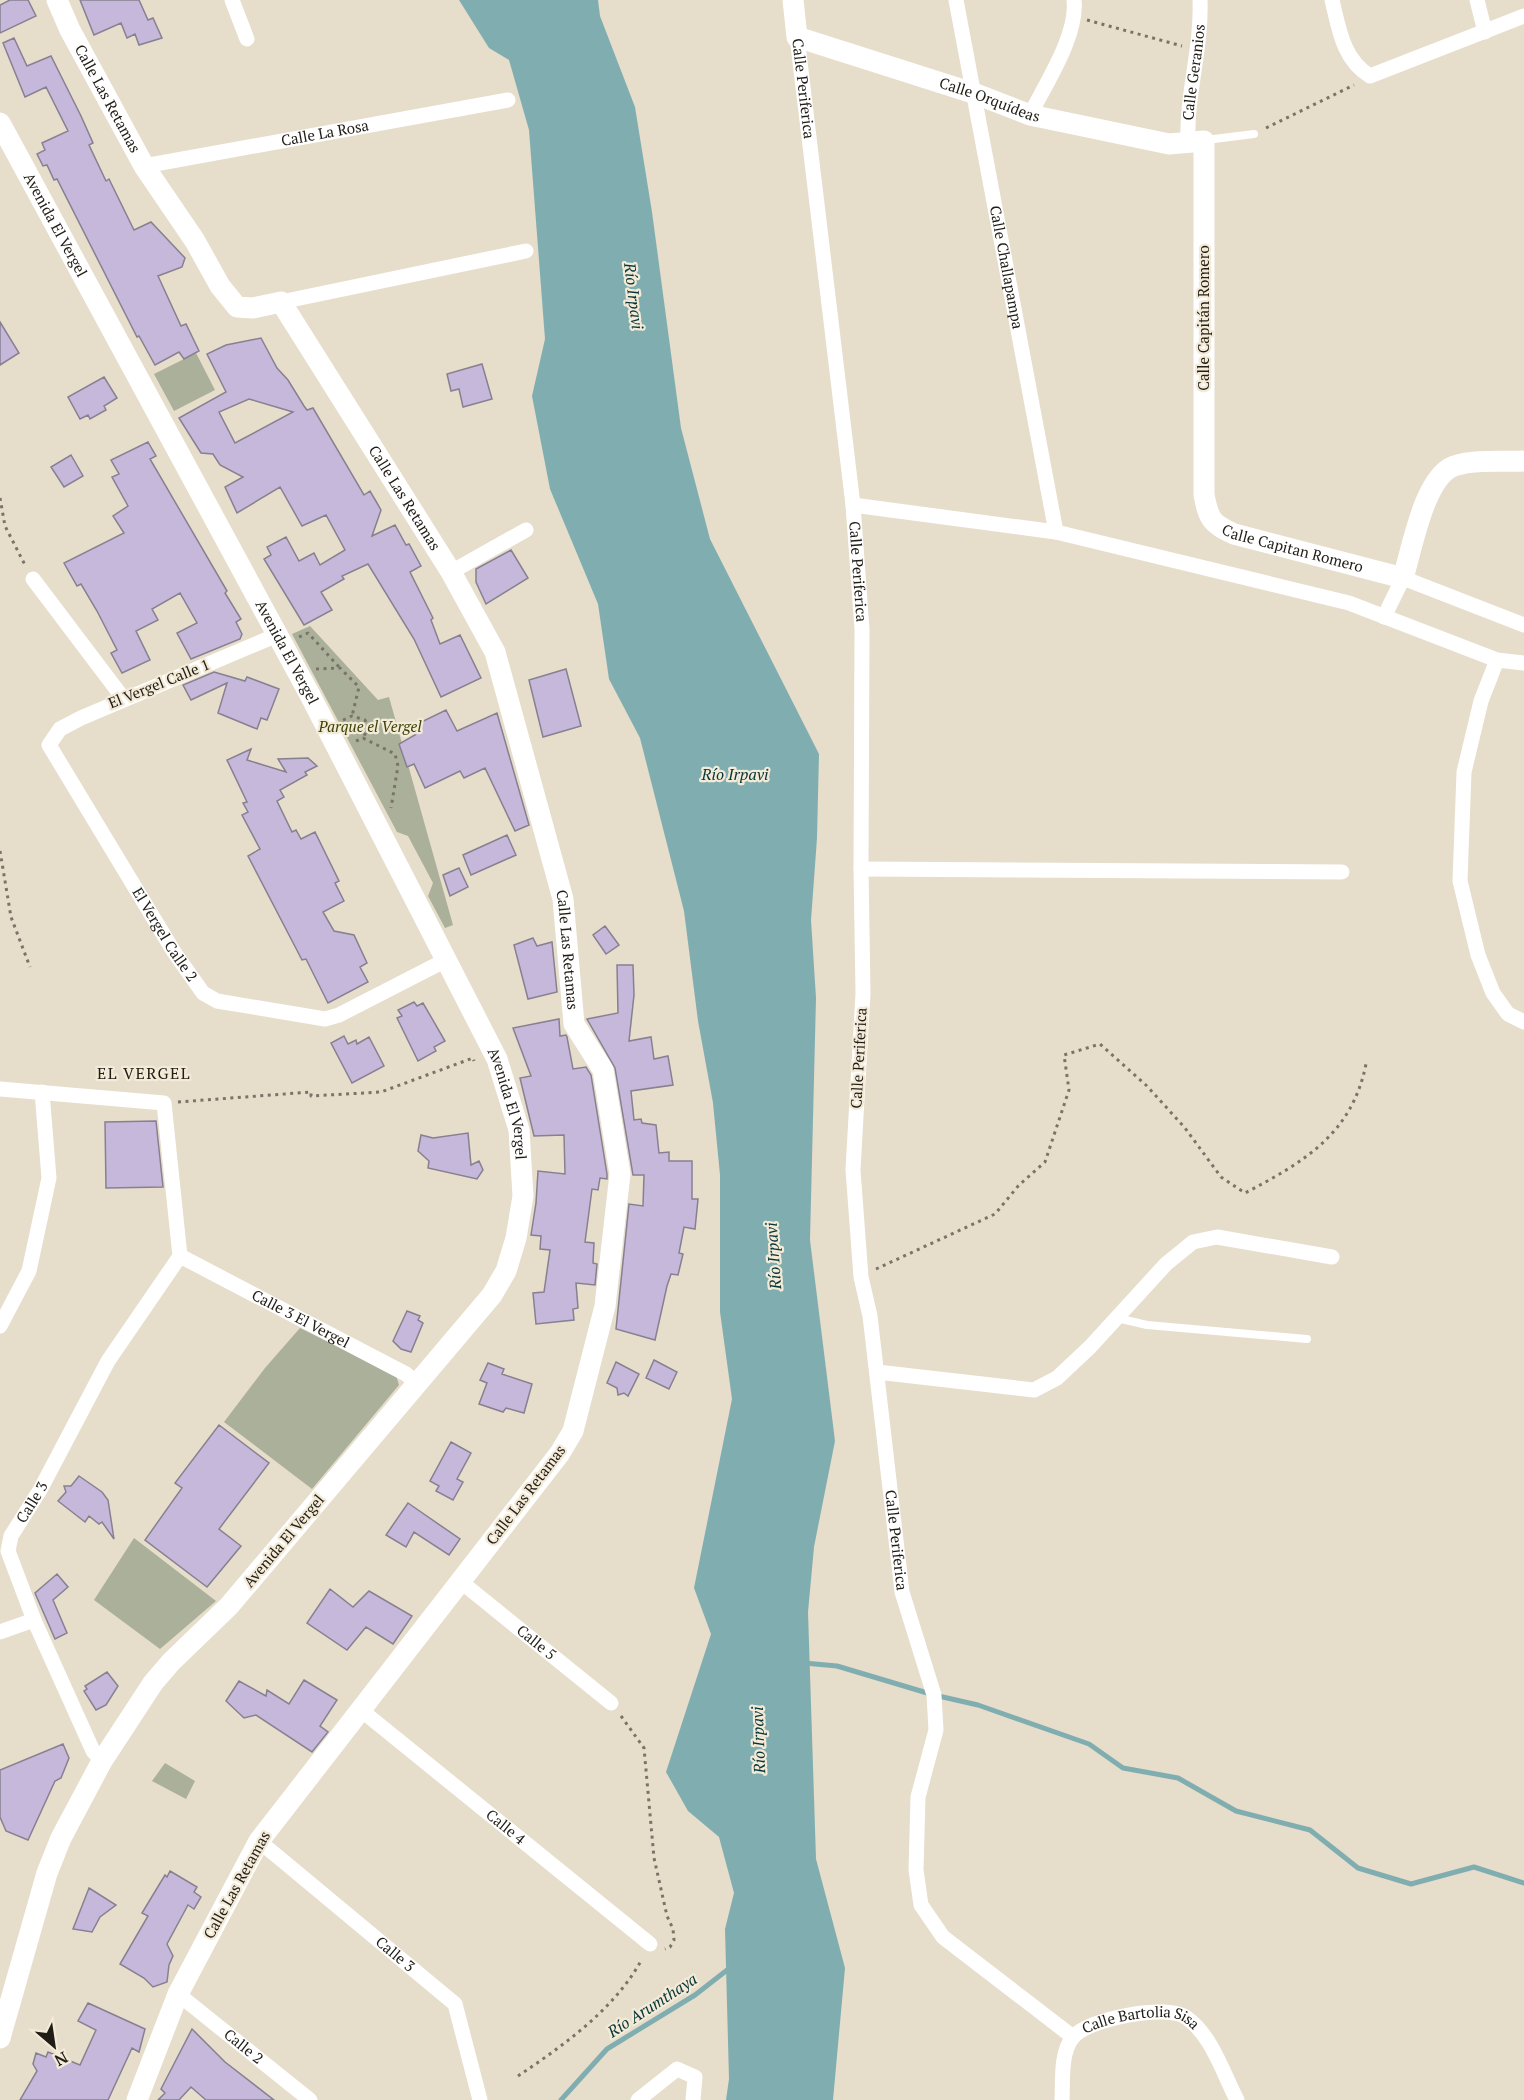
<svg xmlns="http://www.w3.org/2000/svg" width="1524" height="2100" font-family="'PT Serif',serif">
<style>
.green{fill:#abb09a}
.water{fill:#80aeb0}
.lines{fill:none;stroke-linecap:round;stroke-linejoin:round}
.stream{stroke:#80aeb0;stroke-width:5}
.building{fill:#c5b8da;stroke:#878091;stroke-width:1.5;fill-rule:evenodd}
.path{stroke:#7a7468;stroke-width:3;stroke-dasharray:3 4.5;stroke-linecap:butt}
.lane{stroke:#fff;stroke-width:8}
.street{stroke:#fff;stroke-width:15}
.secondary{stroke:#fff;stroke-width:21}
.labels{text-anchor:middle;stroke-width:4.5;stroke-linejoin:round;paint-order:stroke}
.street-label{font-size:15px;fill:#201d16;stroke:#f4ead8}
.park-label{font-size:15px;font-style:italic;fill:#394104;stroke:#f4ead8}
.water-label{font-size:16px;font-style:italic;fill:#053537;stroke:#f4ead8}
.neighbourhood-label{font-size:16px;letter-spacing:1.5px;fill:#201d16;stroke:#f4ead8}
</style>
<rect width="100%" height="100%" fill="#e6ddcb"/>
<path class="green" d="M196,353L215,390L174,411L154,374Z
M310,626L378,700L389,697L453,925L445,928L428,896L433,883L408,836L397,832L292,634Z
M300,1328L396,1375L399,1385L312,1489L224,1422L265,1368Z
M134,1538L216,1601L160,1649L94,1600Z
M165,1763L195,1781L186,1799L152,1781Z"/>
<path class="water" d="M459,0H598L600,16L635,107L652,212L681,428L710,539L819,754L817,838L811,920L816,998L810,1240L835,1441L814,1547L808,1612L816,1859L845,1968L833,2100H726L729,2079L725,1929L734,1893L719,1837L688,1811L666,1772L711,1634L694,1588L732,1399L720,1312V1175L713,1103L698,1021L684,911L640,738L609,679L598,604L550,489L532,396L545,339L529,130L509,60L489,48Z"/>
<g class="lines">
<path class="stream" d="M804,1663L837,1666L934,1695L978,1705L1089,1744L1123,1768L1178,1778L1236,1811L1310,1830L1358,1868L1411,1884L1474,1867L1524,1883
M561,2100L607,2049L695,1995L731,1967"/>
</g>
<path class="building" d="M10,0H28L36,16L0,33V5Z
M80,0H139L148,20L153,18L162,38L139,45L135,34L127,38L121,23L94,35Z
M14,38L27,66L51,56L81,116L93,143L89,145L106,181L109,179L134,230L151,222L185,258L182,267L158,276L181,326L186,324L199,351L184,359L179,352L155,365L139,336L137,337L57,179L54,180L47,165L43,166L37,154L45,150L42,143L68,131L46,87L25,97L3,43Z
M0,322L19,353L0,365Z
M261,338L277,368L288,380L304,406L307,410L313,408L364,495L370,491L377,503L381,510L372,536L395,525L406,545L409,544L421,566L410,572L433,618L431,620L440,644L460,635L481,678L441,697L414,639L368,564L342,576L344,579L321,592L332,610L304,625L264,559L271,555L267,547L286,537L299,561L314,553L320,565L345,550L326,515L302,526L280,487L237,513L225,487L243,477L220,465L213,454L201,453L179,418L226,392L207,354L226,345ZM249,399L293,412L235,443L219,412Z
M482,364L492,399L463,407L459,389L451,391L447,374Z
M104,377L117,398L104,406L106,410L90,419L88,415L80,419L68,397Z
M148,442L156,456L150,459L227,591L225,593L241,619L236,622L242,634L240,639L191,659L177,633L197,623L180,593L152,609L158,620L136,631L150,660L122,673L111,653L117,650L97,611L81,584L77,586L64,563L124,533L113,516L128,506L112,477L119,474L111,460Z
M71,455L83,476L64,487L51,467Z
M511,550L528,578L486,604L476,582V569Z
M566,669L581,726L543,737L529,680Z
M214,672L245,681L247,677L279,689L267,720L261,718L257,729L218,713L227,683L191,700L183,685Z
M446,710L457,731L497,713L529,825L515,831L485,768L464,778L460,771L425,788L414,764L407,767L399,744L415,735L411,727Z
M251,749L247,760L286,772L278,759L308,758L317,766L305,772L307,775L280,790L284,797L277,801L292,832L296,830L301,839L315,832L339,881L335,883L344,901L323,912L334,931L354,935L367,963L360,967L368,982L328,1003L306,959L302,960L248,856L260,849L242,815L248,812L243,803L247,802L227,760Z
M507,835L516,855L471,875L463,855Z
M459,868L468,887L450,896L443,875Z
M605,926L619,945L606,954L593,935Z
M533,938L537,946L552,942L557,992L528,999L514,945Z
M617,965H633L634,995L629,1041L651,1037L654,1059L668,1056L673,1085L631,1091L634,1120L641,1119L642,1123L656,1125L659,1153L669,1152V1161H692V1199H698L695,1229L684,1227L679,1253L683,1254L678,1275L671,1274L667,1286L655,1340L616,1329L629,1204L643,1206L644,1175H633L615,1068L587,1019L618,1013Z
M414,1002L417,1006L423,1003L445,1041L434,1047L436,1051L418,1061L397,1018L402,1016L398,1010Z
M559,1019L560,1036L566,1035L567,1037L573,1069L586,1067L591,1075L607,1174V1179L600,1178L598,1190L592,1189L585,1242L594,1243L593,1263L597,1264L595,1285L576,1283L578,1308L573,1309L574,1320L536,1324L533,1293L544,1292L550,1250L540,1249L541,1236L531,1235L536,1203L538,1171L565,1174L564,1135L534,1136L520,1078L531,1076L513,1028Z
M344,1036L348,1044L356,1040L357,1044L369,1037L384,1066L352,1083L331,1043Z
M156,1121L163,1187L106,1188L105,1122Z
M468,1133L471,1165L479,1161L483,1170L477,1179L428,1168L429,1161L418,1151L421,1135L433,1138Z
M407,1311L420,1316L418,1320L423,1323L411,1352L401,1349L393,1341Z
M654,1360L677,1372L669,1389L646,1378Z
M616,1362L639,1374L628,1396L624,1393L618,1395L617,1388L607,1383Z
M488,1363L504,1369L502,1374L532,1384L524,1413L506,1408L503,1412L479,1404L487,1383L480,1380Z
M219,1425L269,1463L219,1529L241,1546L207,1587L145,1540L182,1488L175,1483Z
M451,1442L471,1453L457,1479L463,1482L453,1500L436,1491L439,1486L430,1481Z
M79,1476L102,1492L108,1500L114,1539L102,1522L99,1524L89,1516L85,1522L58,1501L66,1492L64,1486H71Z
M408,1503L460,1539L449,1555L414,1532L406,1547L386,1535Z
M57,1574L68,1587L53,1600L67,1633L55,1639L35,1593Z
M330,1589L353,1607L369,1591L412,1616L393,1644L366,1627L347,1650L307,1623Z
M107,1672L118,1686L106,1705L96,1710L84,1691L87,1689L85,1686Z
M304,1680L337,1700L320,1726L328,1732L312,1752L256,1715L244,1718L226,1701L239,1681L266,1696L267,1690L289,1704Z
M63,1744L69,1758L61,1778L55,1781L28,1840L6,1831L0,1817V1770Z
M170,1871L197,1887L194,1892L201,1897L194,1909L188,1905L167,1944L173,1956L169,1965L167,1982L153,1987L144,1978L120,1964L148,1916L142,1913L165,1875L167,1877Z
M89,1888L116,1905L100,1917L92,1932L73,1929Z
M88,2003L145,2029L139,2052L132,2048L108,2100H20L37,2071L33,2064L36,2053L46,2057L48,2052L80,2065L96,2030L78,2021Z
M192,2029L225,2062L274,2100H206L191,2087L179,2100H158L165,2093L161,2089Z"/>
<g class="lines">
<path class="path" d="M1087,20L1182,46
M1266,128L1354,85
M0,498L5,526L25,565
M299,637L308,633L340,668
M316,669L340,668L359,687L352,716
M343,720L352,716L365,720L368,728L363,738
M356,741L363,738L395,754L398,766L391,808
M0,851L11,917L30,967
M178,1102L311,1092V1096L381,1092L473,1058L474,1061
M876,1269L995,1214L1019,1185L1045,1162L1069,1090L1064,1055L1100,1044L1147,1086L1185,1128L1221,1177L1245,1193C1304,1162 1352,1134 1366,1064
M621,1716L644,1748L654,1858L667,1916L673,1929L674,1940L670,1947L665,1949
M518,2076C564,2045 615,2009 642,1959"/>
<path class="lane" d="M1206,140L1254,134
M1117,1318L1147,1325L1307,1339"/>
<g class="street">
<path d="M232,0L247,39"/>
<path id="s1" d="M956,0L1056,532"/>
<path d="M1332,0C1339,29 1343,60 1370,76L1524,16"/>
<path d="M1477,0L1485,32"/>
<path id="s2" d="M797,37L853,505L862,629L861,869L863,993L853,1170L861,1277L870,1316L902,1592L934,1695L936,1730L918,1797L916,1870L921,1905L943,1937L1073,2037"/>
<path d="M1030,115C1046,83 1078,35 1074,0"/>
<path id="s3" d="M1188,142C1186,95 1202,48 1200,0"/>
<path id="s4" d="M144,166L508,100"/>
<path d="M281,302L526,251"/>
<path d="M853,505L1056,532L1349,603L1497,660L1524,663"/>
<path d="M451,572L526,530"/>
<path d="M33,579L123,698"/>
<path d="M1384,617L1403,578L1524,625"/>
<path id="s5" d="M277,635L81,718L60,729L49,745L174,952L203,993L217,1001L325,1019L339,1015L446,960"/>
<path d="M1497,660L1481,701L1464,772L1460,881L1478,955L1493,993L1508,1014L1524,1022"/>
<path d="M861,869L1342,872"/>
<path d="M0,1089L164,1103L180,1256"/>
<path id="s6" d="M180,1256L406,1374L418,1384"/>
<path d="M0,1326L29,1271L49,1178L42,1092"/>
<path d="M877,1372L1034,1390L1057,1378L1090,1347L1166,1264L1193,1242L1217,1237L1332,1257"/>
<path id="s7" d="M460,1581L611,1703"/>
<path d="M0,1632L34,1620"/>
<path id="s8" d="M361,1710L650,1944"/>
<path id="s9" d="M102,1761L93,1751L34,1620L8,1551L11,1536L40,1490L108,1361L180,1256"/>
<path id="s10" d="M259,1841L455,2004L480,2100"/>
<path id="s11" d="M178,1994L310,2100"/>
<path d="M638,2100L677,2069L695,2077L693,2100"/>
<path id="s12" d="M1062,2100C1063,2081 1060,2053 1073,2037C1088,2019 1168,2003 1187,2018C1212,2036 1223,2073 1237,2100"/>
</g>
<g class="secondary">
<path id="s13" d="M57,0L70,30L144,166L195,241L220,286L237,307L253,308L281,302L451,572L495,652L563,899L574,1024L603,1070L620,1174L605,1306L573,1431L560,1453L259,1841L178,1994L137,2100"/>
<path id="s14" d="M793,0L797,37L976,94L1030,115L1169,144L1204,141V495C1209,520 1211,523 1234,534L1403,578C1412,549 1424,477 1454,466C1474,459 1503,462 1524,461"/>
<path id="s15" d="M0,123L310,695L497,1059L519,1130L523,1196L516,1238L506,1271L492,1295L229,1606L171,1662L153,1683L102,1761L61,1838L47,1873L0,2038"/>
</g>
</g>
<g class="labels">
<g class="street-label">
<text dy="5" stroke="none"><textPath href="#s3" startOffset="70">Calle Geranios</textPath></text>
<text dy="5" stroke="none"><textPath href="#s2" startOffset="52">Calle Periferica</textPath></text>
<text dy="5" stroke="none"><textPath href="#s13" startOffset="111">Calle Las Retamas</textPath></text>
<text dy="5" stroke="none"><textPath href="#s14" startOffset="240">Calle Orquídeas</textPath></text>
<text dy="5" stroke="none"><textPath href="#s4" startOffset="184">Calle La Rosa</textPath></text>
<text dy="5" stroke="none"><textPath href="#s15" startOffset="116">Avenida El Vergel</textPath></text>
<text dy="5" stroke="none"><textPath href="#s1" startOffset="272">Calle Challapampa</textPath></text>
<text transform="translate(1204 318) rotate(-90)" y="5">Calle Capitán Romero</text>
<text dy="5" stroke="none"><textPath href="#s13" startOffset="633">Calle Las Retamas</textPath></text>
<text dy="5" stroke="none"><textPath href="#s14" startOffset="927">Calle Capitan Romero</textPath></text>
<text dy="5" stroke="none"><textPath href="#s2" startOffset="538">Calle Periferica</textPath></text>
<text dy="5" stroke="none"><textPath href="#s15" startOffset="602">Avenida El Vergel</textPath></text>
<text transform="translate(159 684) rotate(-22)" y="5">El Vergel Calle 1</text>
<text dy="5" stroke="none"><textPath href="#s5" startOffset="478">El Vergel Calle 2</textPath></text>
<text dy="5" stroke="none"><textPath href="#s13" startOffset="1119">Calle Las Retamas</textPath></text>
<text transform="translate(859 1058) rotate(-87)" y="5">Calle Periferica</text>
<text dy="5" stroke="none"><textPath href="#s15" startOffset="1106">Avenida El Vergel</textPath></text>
<text dy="5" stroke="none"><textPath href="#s6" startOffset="136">Calle 3 El Vergel</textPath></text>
<text transform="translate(526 1495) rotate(-53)" y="5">Calle Las Retamas</text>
<text dy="5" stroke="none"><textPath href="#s9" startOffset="286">Calle 3</textPath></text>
<text transform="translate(284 1541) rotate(-50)" y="5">Avenida El Vergel</text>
<text dy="5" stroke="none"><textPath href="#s2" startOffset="1510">Calle Periferica</textPath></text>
<text dy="5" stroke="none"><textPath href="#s7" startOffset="98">Calle 5</textPath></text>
<text dy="5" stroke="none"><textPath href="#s8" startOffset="186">Calle 4</textPath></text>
<text transform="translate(237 1885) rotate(-61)" y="5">Calle Las Retamas</text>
<text dy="5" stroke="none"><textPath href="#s10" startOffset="177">Calle 3</textPath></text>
<text dy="5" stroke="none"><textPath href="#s12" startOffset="138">Calle Bartolia Sisa</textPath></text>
<text dy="5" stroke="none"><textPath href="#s11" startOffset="84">Calle 2</textPath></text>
</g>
<g class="park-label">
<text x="370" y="732">Parque el Vergel</text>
</g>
<g class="water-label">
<text transform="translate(634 296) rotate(83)" y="6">Río Irpavi</text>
<text x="735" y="780">Río Irpavi</text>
<text transform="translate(773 1256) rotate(-94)" y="6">Río Irpavi</text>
<text transform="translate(758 1740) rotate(-92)" y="6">Río Irpavi</text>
<text transform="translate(652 2005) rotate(-33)" y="6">Río Arumthaya</text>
</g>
<g class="neighbourhood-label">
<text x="144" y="1079">EL VERGEL</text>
</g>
</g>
<g transform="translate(54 2046) rotate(151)" stroke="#f4ead8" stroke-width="4.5" paint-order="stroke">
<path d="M0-4.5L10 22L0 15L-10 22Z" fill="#201d16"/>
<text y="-9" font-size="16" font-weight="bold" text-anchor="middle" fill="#201d16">N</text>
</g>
</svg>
